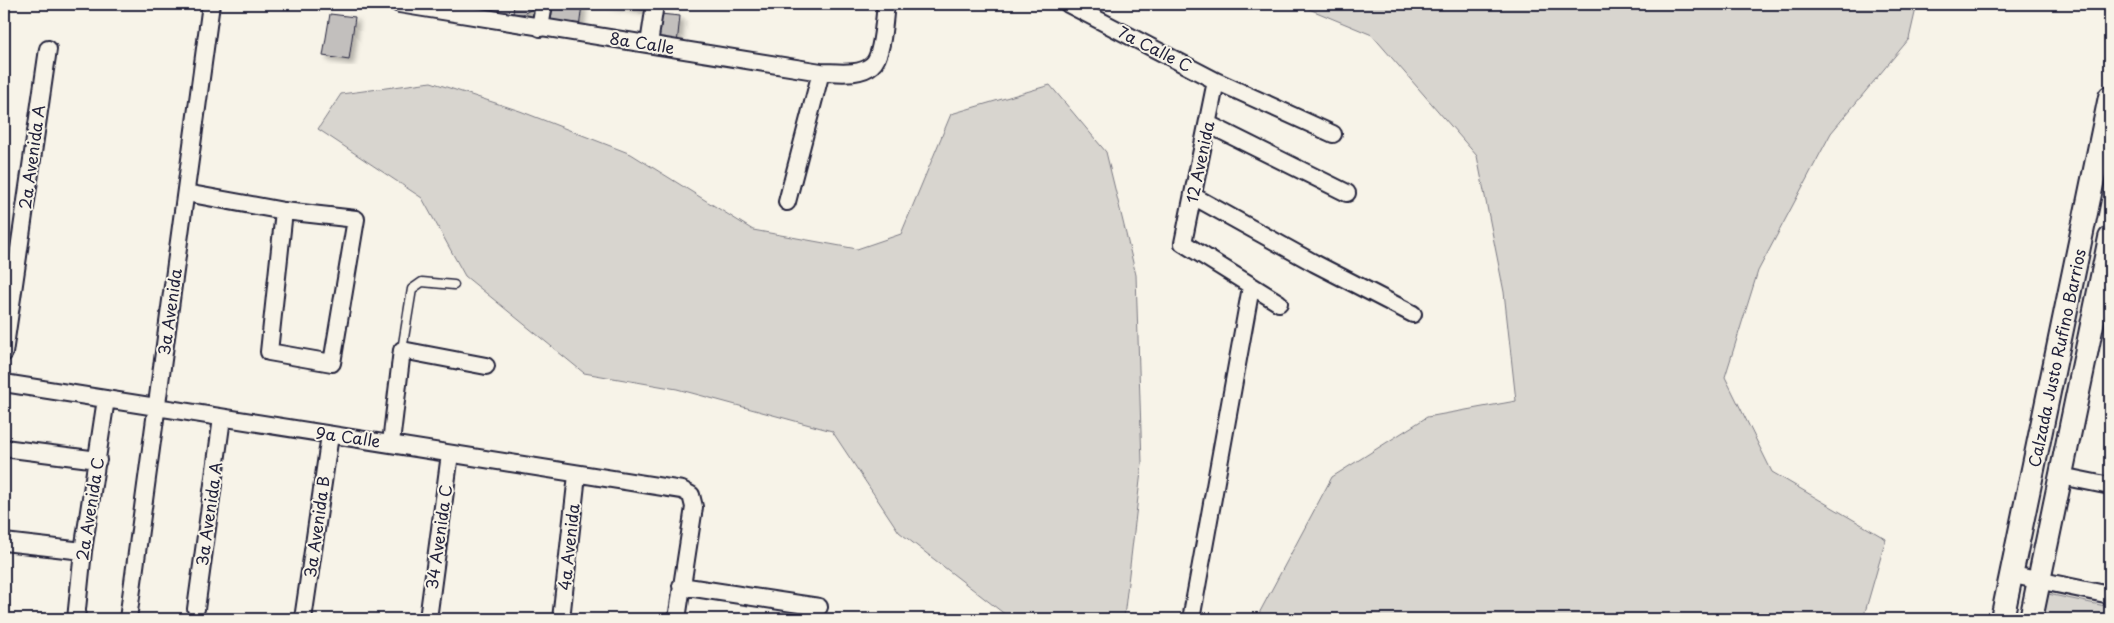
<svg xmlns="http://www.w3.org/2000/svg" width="2114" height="623" font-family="'Playpen Sans',sans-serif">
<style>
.green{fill:#d8d5cf;stroke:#7d7c85}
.building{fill:#c2bfbd;stroke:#22223b;filter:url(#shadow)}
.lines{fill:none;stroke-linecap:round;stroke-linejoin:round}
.lane-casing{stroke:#22223b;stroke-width:11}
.street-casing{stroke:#22223b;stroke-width:20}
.secondary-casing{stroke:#22223b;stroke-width:26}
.lane{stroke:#f7f3e8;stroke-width:8}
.street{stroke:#f7f3e8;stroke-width:16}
.secondary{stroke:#f7f3e8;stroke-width:22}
.labels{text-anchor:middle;stroke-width:4;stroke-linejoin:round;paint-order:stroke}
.street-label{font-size:16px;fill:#22223b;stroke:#f7f3e8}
</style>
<defs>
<filter id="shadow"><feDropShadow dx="4.5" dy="4.5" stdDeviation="2.5" flood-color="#0004"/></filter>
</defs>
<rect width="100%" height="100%" fill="#f7f3e8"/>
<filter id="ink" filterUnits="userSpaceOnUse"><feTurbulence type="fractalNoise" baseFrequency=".02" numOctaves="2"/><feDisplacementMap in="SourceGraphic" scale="10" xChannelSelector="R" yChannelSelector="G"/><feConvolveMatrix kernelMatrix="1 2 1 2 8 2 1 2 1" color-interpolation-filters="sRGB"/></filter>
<g filter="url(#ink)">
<path class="green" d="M1297,4H1917L1909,39L1831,133L1758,271L1725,377L1772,472L1886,539L1863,619H1256L1332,477L1427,417L1516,401L1504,292L1477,156L1372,35Z
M431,82L520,111L631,154L753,230L857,249L901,234L951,114L1050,85L1106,152L1136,275L1142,463L1124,617L1127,619H1011L899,532L832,431L677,389L584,373L465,276L422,198L318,129L341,94Z
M2048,594L2110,607V619H2041Z"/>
<path class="building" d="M514,4H533L532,9L523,14H513Z
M553,4L582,5L579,28L550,23Z
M606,4H644L643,10Z
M330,14L355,17L349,60L323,56Z
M660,14L680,16L677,44L657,42Z"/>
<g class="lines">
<defs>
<path id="lane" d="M402,350L412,289L422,282L454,285"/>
<path id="street" d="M399,4L821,72C836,72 860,76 872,65C883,56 884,18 886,4
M1068,4L1216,81L1333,134
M540,28L544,4
M649,44L655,4
M1216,81L1183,243L1279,303
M1208,124L1347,193
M186,193L284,211L356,219L332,363L269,352L284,211
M1193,196L1314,263L1413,314
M787,202L821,72
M4,353L48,49
M4,383L682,490L691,495L694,507L677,619
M391,443L402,350L486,366
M4,448L98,460
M2061,476L2110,486
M4,542L83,551
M2013,575L2110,595
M681,586L819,607
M196,609L222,418
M1192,614L1251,287
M76,619L83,551L106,399
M128,619L211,4
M303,619L330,435
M428,619L450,454
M561,619L577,475"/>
<path id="secondary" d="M2002,619L2110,97
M2031,619L2110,238"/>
</defs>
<use href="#lane" class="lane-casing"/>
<use href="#street" class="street-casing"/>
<use href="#secondary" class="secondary-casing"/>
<use href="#lane" class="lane"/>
<use href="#street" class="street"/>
<use href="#secondary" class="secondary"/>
</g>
</g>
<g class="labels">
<g class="street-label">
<text transform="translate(642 43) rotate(9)" y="6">8a Calle</text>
<text transform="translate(1155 49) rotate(27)" y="6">7a Calle C</text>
<text transform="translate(32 157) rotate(-82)" y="6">2a Avenida A</text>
<text transform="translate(1200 162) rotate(-78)" y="6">12 Avenida</text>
<text transform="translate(170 312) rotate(-82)" y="6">3a Avenida</text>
<text transform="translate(2057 358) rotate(-78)" y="6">Calzada Justo Rufino Barrios</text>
<text transform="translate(348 437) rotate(8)" y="6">9a Calle</text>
<text transform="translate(90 509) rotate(-81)" y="6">2a Avenida C</text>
<text transform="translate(209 514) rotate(-82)" y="6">3a Avenida A</text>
<text transform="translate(317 527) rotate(-82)" y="6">3a Avenida B</text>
<text transform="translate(439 537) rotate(-82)" y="6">34 Avenida C</text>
<text transform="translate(569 547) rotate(-84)" y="6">4a Avenida</text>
</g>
</g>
<rect width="2114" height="623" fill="none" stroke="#f7f3e8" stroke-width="20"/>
<rect x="10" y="10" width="2094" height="603" fill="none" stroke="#22223b" stroke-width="2" filter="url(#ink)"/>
</svg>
